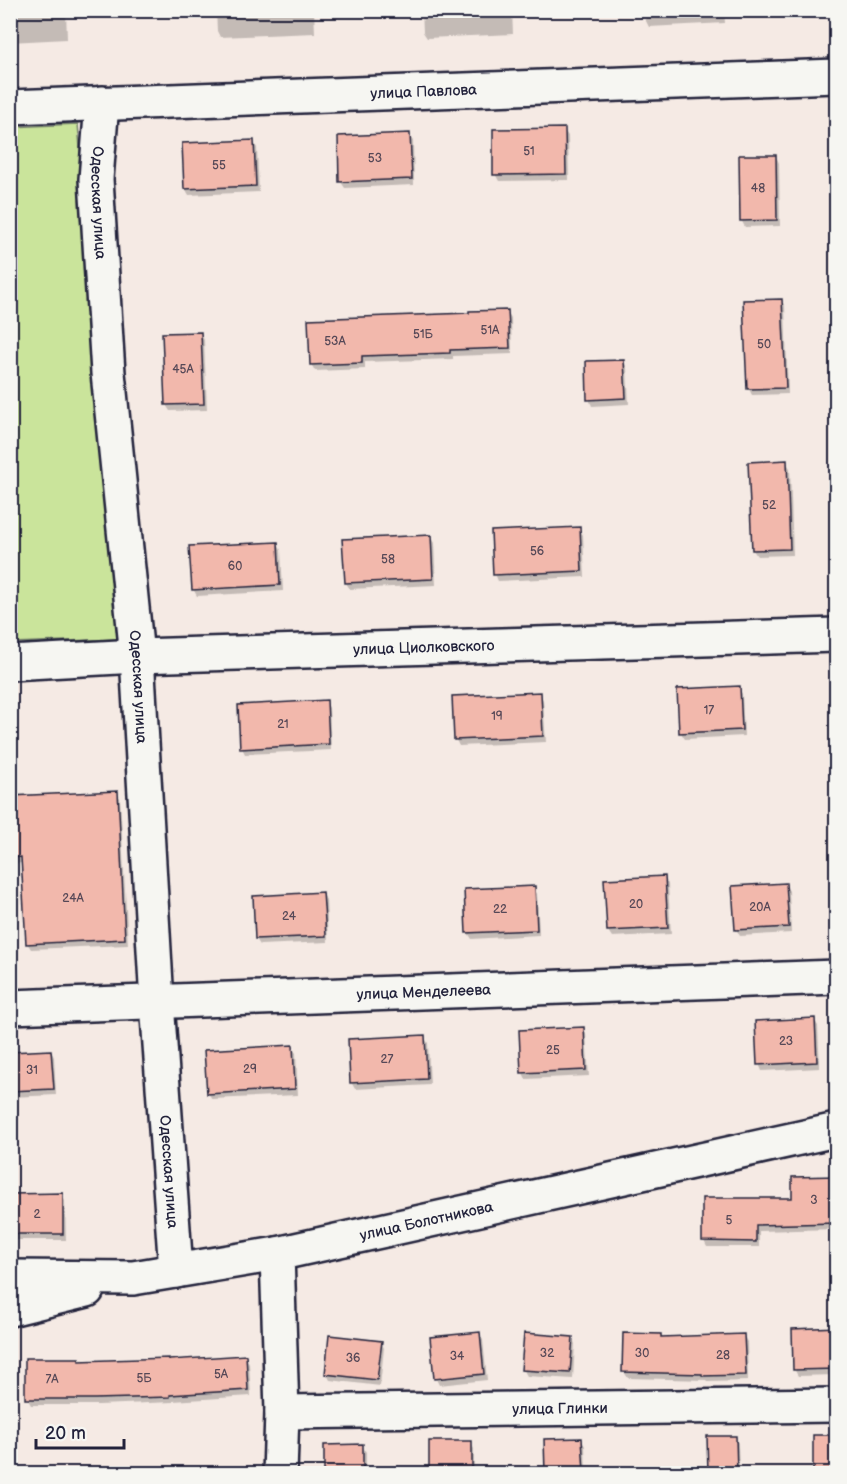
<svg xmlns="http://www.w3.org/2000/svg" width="847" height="1484" font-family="'Balsamiq Sans',sans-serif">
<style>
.green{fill:#cae49b;stroke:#76836b;stroke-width:1.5}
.shadow{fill:#0003}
.building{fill:#f2b8ac;stroke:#22223b;stroke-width:1.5}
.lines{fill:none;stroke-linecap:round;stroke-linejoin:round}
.street-casing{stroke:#22223b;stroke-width:38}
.secondary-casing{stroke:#22223b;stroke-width:38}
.street{stroke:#f6f6f2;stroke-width:33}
.secondary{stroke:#f6f6f2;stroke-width:33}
.labels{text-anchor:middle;stroke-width:4.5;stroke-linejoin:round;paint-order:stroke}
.number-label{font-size:12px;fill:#564857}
.street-label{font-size:15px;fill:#22223b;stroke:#f6f6f2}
</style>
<rect width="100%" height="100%" fill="#f5eae4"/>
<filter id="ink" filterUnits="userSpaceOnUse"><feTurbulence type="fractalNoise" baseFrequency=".0167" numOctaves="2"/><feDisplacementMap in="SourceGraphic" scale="12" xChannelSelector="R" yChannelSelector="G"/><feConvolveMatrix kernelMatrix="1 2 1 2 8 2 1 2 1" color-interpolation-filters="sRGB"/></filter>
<g filter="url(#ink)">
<path class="green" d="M78,124L121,639L11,643L10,127Z"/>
<path class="shadow" d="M10,10H66L67,39L10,42Z
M216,10H314L315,33L220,37L217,31Z
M422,10H512L513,34L427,38L423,32Z
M645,10H724L725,23L649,27L646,21Z
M564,130L568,136L569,180L499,181L495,174Z
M409,135L413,141L414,185L345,188L341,182Z
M254,142L257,148L259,192L189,195L185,188Z
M776,156L779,163L780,226L745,227L741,220Z
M781,300L785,306L788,394L752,395L749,389Z
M507,311L511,318L512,354L453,356V359L365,362V369L315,371L311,364Z
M201,333L204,340L207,410L170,411L166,405L163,335Z
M624,361L627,368L629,404L592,406L589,399Z
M786,462L790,468L793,555L757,556L753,550L750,463Z
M579,528L583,535L585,577L498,581L495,574Z
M430,536L434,543L436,585L350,589L346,583Z
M277,543L281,550L283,591L197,596L193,589Z
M739,688L742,694L744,736L685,739L681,733Z
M540,694L543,700L546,742L459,746L456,740Z
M326,702L329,708L331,750L245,754L242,748Z
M117,792L120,798L128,945L31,949L27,943L23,863L10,864V797Z
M664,878L668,884L671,934L612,937L608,931Z
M785,885L789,891L791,933L740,936L736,929Z
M534,888L537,894L539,935L472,939L468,933Z
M323,894L326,900L328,942L260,945L256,939L254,897Z
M814,1019L818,1026L820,1068L762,1071L759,1064Z
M583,1028L586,1034L589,1076L526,1079L523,1073L521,1031Z
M424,1037L428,1043L430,1085L355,1089L351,1082Z
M292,1047L296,1053L298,1095L212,1099L208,1093Z
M51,1051L54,1057L56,1095L10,1097V1053Z
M836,1177V1229L759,1231V1247H707L704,1241L794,1199Z
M62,1195L65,1201L66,1240H10V1196Z
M836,1329V1375L798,1376L794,1369Z
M479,1334L483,1340L487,1380L439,1385L436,1379Z
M660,1336L662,1338L744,1336L747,1342L748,1381L708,1382L706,1380L628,1378L624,1372Z
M572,1338L575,1344L573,1379L527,1376L523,1369Z
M381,1342L384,1348L380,1386L330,1380L327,1374Z
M245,1356L249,1363L251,1396L173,1401V1402L99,1405H31L27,1398L169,1362Z
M735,1437L738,1443L739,1474H709L708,1438Z
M581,1440L585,1446L586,1474H546L545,1441Z
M431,1442L471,1443L474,1449V1474H431Z
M326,1446H362L366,1452V1474H326Z"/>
<path class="building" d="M565,128L566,174L493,175V129Z
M410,133L412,179L339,182L338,136Z
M254,140L256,186L184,189L182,143Z
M739,155H776L777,220L740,221Z
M782,299L786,388L747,389L743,300Z
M508,310L510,348L450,350V353L362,356V363L310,365L308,319L469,313V311Z
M201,332L204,404L165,405L162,333Z
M624,360L626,398L587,400L586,361Z
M787,460L790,549L752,550L748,462Z
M580,527L582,571L493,575L491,531Z
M431,535L433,579L345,583L342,539Z
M278,542L280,585L192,590L189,546Z
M740,686L742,730L679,733L677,689Z
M541,692L543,736L454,740L452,696Z
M327,700L329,744L240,749L238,705Z
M118,791L125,939L26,944L21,857L10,858V796Z
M665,876L668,928L607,931L604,879Z
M786,883L789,927L735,930L732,886Z
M535,886L537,930L466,933L464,889Z
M323,892L326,936L255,939L253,896Z
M815,1018L817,1062L757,1065L755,1021Z
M584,1027L586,1070L521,1073L519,1030Z
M425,1035L427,1079L350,1083L348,1039Z
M293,1045L295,1089L207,1094L204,1050Z
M51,1050L54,1089L10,1091V1052Z
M837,1176V1223L756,1225V1242L702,1241V1198H792V1177Z
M63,1193V1234H10V1194Z
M837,1327V1369L793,1370L792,1329Z
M480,1332L484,1374L434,1379L430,1337Z
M524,1333L573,1337L570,1373L521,1370Z
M623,1333L661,1334V1337L744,1334L746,1375L702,1376V1374L622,1372Z
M329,1335L382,1341L377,1380L325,1374Z
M246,1355L248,1390L170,1395V1397L95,1399H25V1358H79V1361L169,1358V1360Z
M813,1435H837V1473H813Z
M707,1436H736L737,1473H708Z
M582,1438L584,1473H545L544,1439Z
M429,1441H472V1473H429Z
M363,1444V1473H324V1445Z"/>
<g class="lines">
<defs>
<g id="street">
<path id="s1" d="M102,103L96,179L108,373L137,656L157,1002L176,1271"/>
<path id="s2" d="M10,107L836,76"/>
<path id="s3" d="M10,663L137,656L836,635"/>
<path d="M277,1254L282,1412L280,1474"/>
<path id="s4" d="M10,1277L133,1278L277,1254L836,1130"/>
<path d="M10,1309L87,1290"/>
<path id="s5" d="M282,1412L836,1405"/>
</g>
<g id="secondary">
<path id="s6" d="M10,1007L836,977"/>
</g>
</defs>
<use href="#street" class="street-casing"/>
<use href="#secondary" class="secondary-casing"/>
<use href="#street" class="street"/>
<use href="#secondary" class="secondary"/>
</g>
</g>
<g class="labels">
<g class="number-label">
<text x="529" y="155">51</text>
<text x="375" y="162">53</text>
<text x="219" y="169">55</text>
<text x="758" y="192">48</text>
<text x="490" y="334">51А</text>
<text x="423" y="338">51Б</text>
<text x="335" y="345">53А</text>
<text x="764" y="348">50</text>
<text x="183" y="373">45А</text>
<text x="769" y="509">52</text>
<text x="537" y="555">56</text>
<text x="388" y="563">58</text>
<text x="235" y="570">60</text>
<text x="709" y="714">17</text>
<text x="497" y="720">19</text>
<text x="283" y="728">21</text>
<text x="73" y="902">24А</text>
<text x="636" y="908">20</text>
<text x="760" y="911">20А</text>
<text x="500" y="913">22</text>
<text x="289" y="920">24</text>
<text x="786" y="1045">23</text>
<text x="553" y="1054">25</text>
<text x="387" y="1063">27</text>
<text x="250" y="1073">29</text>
<text x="32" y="1074">31</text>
<text x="814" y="1204">3</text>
<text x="37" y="1218">2</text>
<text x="729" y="1224">5</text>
<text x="547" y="1357">32</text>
<text x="642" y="1357">30</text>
<text x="723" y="1359">28</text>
<text x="457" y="1360">34</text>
<text x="353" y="1362">36</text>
<text x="221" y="1378">5А</text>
<text x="144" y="1382">5Б</text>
<text x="52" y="1383">7А</text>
</g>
<g class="street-label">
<text dy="5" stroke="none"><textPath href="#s2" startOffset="414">улица Павлова</textPath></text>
<text dy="5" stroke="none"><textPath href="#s1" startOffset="100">Одесская улица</textPath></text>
<text dy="5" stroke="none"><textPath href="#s3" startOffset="414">улица Циолковского</textPath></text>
<text dy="5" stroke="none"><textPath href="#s1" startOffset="586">Одесская улица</textPath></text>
<text dy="5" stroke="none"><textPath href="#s6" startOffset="414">улица Менделеева</textPath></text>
<text dy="5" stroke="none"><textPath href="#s1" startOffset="1072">Одесская улица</textPath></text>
<text dy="5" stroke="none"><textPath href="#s4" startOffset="422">улица Болотникова</textPath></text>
<text dy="5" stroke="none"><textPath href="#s5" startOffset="278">улица Глинки</textPath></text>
</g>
</g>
<rect width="847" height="1484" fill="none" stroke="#f6f6f2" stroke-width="36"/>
<rect x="18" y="18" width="811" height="1448" fill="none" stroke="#22223b" stroke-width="2" filter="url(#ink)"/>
<path d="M36 1439v9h88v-9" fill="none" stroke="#22223b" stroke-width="3"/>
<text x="45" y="1439" font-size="18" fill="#22223b" stroke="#f6f6f2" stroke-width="4.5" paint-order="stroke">20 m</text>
</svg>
